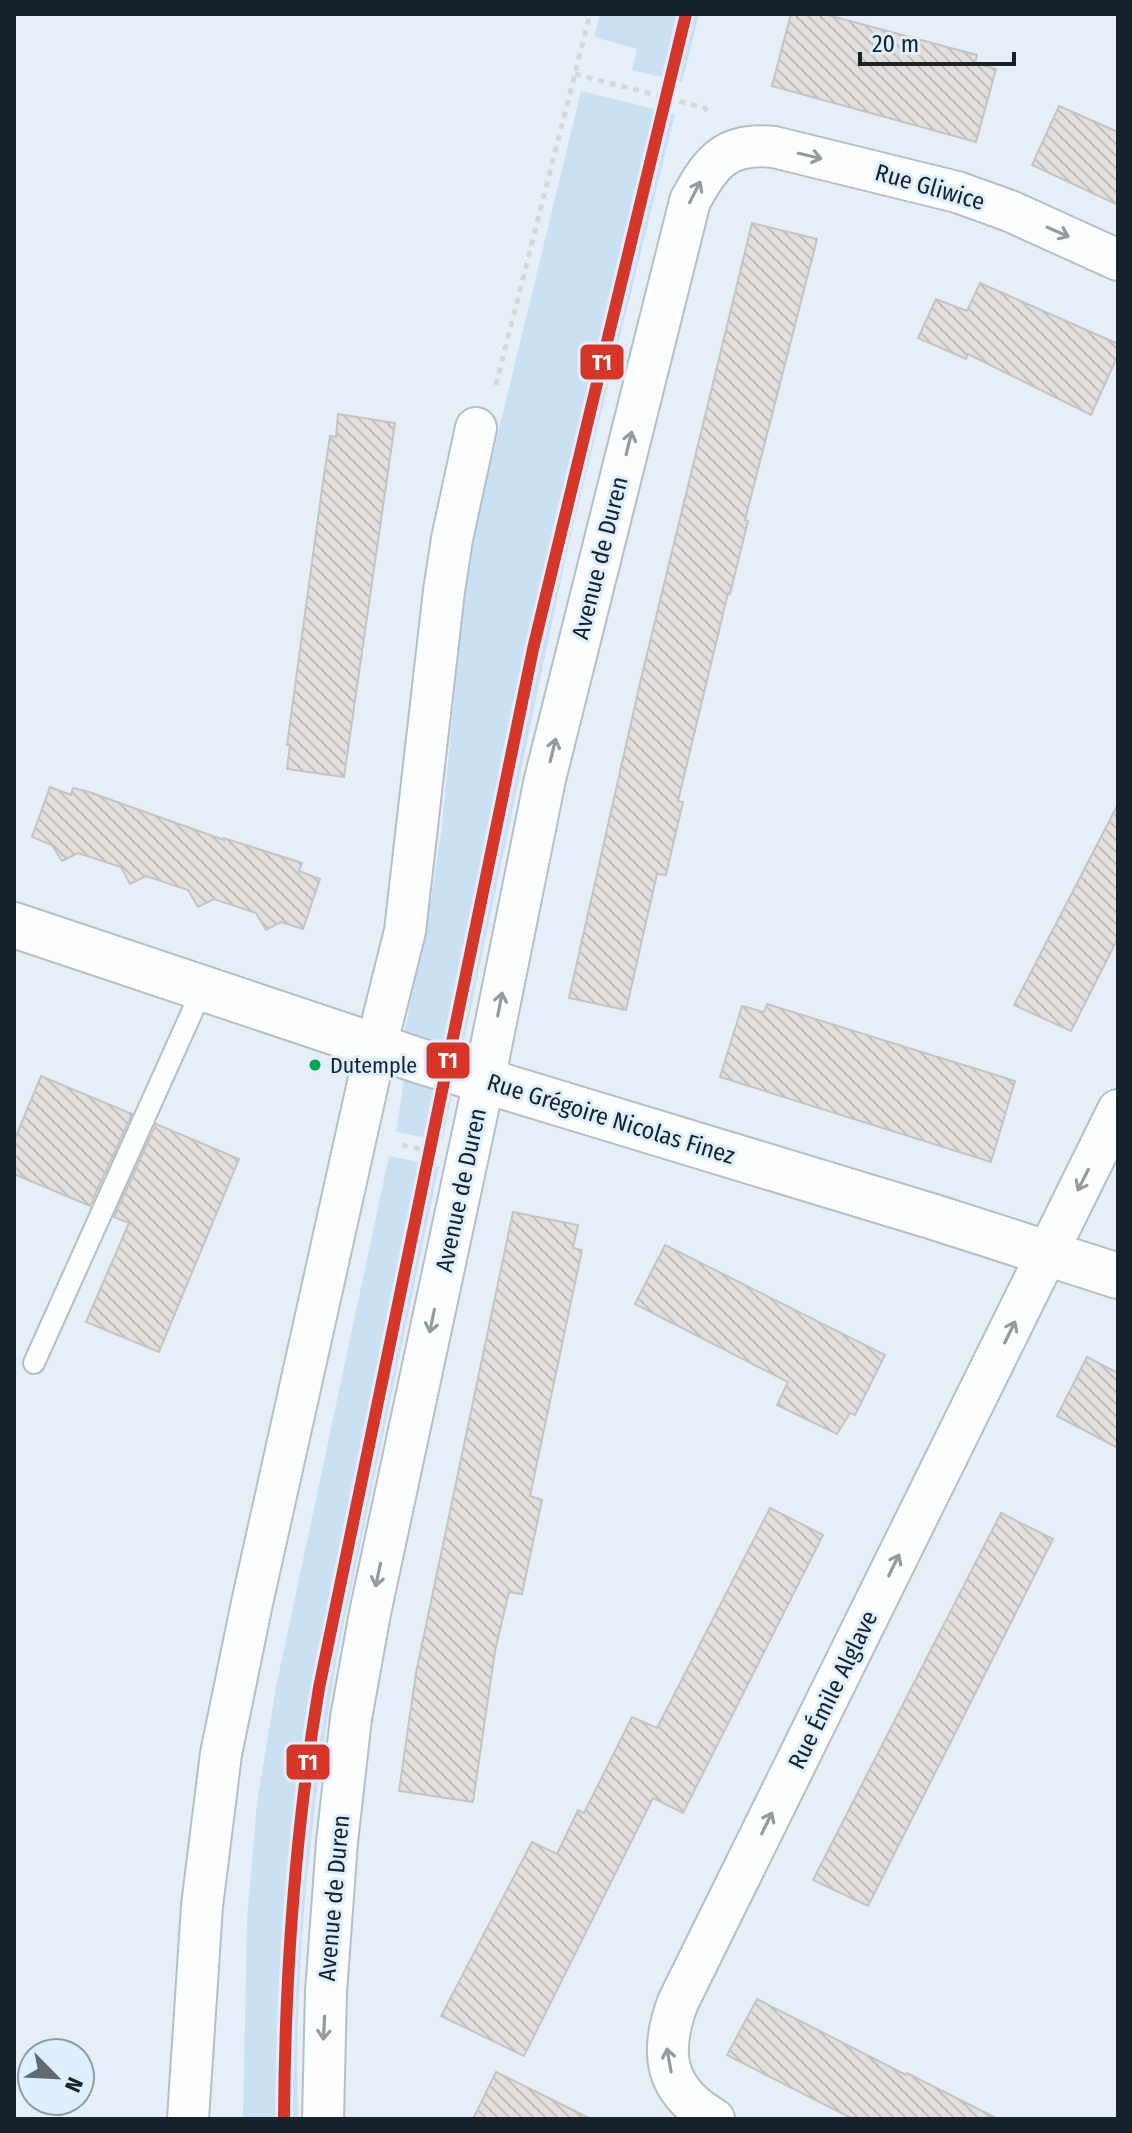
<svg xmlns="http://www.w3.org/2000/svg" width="1132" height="2133" font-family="'Fira Sans Condensed',sans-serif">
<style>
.grass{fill:#cae0f3}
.building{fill:url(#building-back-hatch);stroke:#c4c4c3;stroke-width:2}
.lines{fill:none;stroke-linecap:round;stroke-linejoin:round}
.lane-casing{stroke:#b6bfc7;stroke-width:24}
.street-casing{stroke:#b6bfc7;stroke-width:44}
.secondary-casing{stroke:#b6bfc7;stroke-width:48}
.path{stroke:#d5d8da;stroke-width:5;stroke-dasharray:6 6;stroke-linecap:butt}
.lane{stroke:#fbfdfe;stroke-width:20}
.street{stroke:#fbfdfe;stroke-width:40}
.secondary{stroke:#fbfdfe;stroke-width:44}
.tram-1-casing{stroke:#deefff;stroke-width:18}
.tram-1{stroke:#d73527;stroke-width:12}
.oneway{stroke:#949a9f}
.bus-dot{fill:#00a651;stroke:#deefff;stroke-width:3}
.labels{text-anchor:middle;stroke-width:6;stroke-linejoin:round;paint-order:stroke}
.bus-label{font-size:22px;fill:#17222b;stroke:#deefff;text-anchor:start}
.street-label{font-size:24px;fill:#17222b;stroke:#deefff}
.line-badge{stroke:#deefff;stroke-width:3}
.badge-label{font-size:22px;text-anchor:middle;font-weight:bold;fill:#fff}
</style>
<defs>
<pattern id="building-back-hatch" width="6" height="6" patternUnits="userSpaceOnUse" patternTransform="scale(2)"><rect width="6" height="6" fill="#e3dfdc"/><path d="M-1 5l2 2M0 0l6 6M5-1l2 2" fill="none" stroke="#c2bfbd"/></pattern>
</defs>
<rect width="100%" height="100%" fill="#e6eff7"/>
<path class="grass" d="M600,14H699L682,82L632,70L637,49L594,37Z
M581,91L675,114L568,547L462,1050L404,1034L431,900L442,826L463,607L478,516Z
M404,1080L452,1096L442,1141L396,1132Z
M389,1156L439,1166L337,1656C312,1809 293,1963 298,2119H243L247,1919L257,1803L276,1687Z"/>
<path class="building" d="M791,14H824L977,55L975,63L996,69L976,142L772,86Z
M1059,106L1118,132V205L1032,165Z
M752,223L817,239L745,520L748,521L730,594L728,593L678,801L683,802L666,875L657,874L626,1010L569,998L640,683Z
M980,283L1118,344V355L1091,415L968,354L966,359L918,338L936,299L967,311Z
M338,414L395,423L344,777L287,769L290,745H287L323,482L330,436L336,437Z
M50,787L71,795L73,788L89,792L224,840V838L302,863L299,871L320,879L303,929L281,922L266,930L256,913L214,899L198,907L188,890L146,876L130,884L121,867L78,853L62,861L52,845L32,837Z
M1118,804V938L1071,1031L1014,1005Z
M767,1004L1015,1081L991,1162L720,1077L742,1006L764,1012Z
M41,1076L132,1114L90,1206L14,1174V1141Z
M156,1124L239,1159L159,1352L86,1322L129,1223L114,1217Z
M513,1212L578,1225L573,1248L582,1250L530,1496L542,1500L522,1594L509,1592L495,1651L473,1802L399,1791L416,1673Z
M665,1245L885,1355L855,1415L850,1413L837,1434L777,1405L788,1382L635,1304Z
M1087,1357L1118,1373V1448L1057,1416Z
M770,1508L823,1535L683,1813L653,1798L524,2056L441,2016L532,1842L557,1854L578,1810L584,1813L632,1717L657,1728Z
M1001,1513L1053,1539L868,1906L813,1880Z
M757,1999L906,2075L907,2073L998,2119H853L727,2055Z
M496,2072L591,2119H473Z"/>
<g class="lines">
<defs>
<path id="lane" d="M34,1363L202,990"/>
<path id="street" d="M188,2119L202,1906L221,1754L252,1603L376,1047L405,931L444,591L452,539L476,428
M323,2119L326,1992L337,1842L351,1718L370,1613L484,1081L545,779L690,201C711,161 727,142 774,147L957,192L1010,211L1118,260
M714,2119C664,2090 659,2053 678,2002L1118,1110"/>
<path id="secondary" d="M14,925L420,1061L934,1217L1118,1276"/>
</defs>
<use href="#lane" class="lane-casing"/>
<use href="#street" class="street-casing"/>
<use href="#secondary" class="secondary-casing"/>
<path class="path" d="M575,74L705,108L708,112
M496,385L590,14
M402,1145L423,1150"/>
<use href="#lane" class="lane"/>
<use href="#street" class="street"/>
<use href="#secondary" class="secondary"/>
<defs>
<path id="tram-1" d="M284,2119C285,1974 295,1831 319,1688L533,649L686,14"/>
</defs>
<use href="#tram-1" class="tram-1-casing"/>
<use href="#tram-1" class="tram-1"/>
</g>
<defs><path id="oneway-shaft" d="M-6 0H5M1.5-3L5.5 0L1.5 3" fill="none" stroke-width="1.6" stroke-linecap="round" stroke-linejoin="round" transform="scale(2)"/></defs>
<g class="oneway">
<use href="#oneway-shaft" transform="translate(810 156) rotate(13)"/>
<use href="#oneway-shaft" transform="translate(695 192) rotate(-63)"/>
<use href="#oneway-shaft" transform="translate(1058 232) rotate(24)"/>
<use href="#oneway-shaft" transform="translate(629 443) rotate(-76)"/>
<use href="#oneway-shaft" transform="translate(553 750) rotate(-76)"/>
<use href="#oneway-shaft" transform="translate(500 1004) rotate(-79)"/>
<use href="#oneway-shaft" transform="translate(1083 1180) rotate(117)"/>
<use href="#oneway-shaft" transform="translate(432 1321) rotate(102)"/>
<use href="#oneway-shaft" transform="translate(1010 1332) rotate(-64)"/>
<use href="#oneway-shaft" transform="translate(894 1565) rotate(-64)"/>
<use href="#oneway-shaft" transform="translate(378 1575) rotate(102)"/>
<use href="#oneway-shaft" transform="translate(767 1823) rotate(-64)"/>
<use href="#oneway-shaft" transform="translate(324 2028) rotate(93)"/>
<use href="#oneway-shaft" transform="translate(669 2060) rotate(-100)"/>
</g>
<circle class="bus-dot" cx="315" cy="1065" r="7"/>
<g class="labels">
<g class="bus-label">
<text x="330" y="1073">Dutemple</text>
</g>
<g class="street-label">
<text transform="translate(930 187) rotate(16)" y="8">Rue Gliwice</text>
<text transform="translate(600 558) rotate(-76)" y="8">Avenue de Duren</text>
<text transform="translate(611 1119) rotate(17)" y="8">Rue Grégoire Nicolas Finez</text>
<text transform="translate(461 1190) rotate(-78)" y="8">Avenue de Duren</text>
<text transform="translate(833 1690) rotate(-64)" y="8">Rue Émile Alglave</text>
<text transform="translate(334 1898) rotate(-85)" y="8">Avenue de Duren</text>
</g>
</g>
<g class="line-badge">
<rect x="579" y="343" width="46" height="38" rx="8" fill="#d73527"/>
<rect x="425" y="1041" width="46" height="39" rx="8" fill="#d73527"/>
<rect x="285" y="1743" width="46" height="38" rx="8" fill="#d73527"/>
</g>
<g class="badge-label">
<text x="602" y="370">T1</text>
<text x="448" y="1068">T1</text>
<text x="308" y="1770">T1</text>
</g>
<rect width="1132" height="2133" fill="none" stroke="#17222b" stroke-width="32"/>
<g transform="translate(56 2077) rotate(114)"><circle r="38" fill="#deefff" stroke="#8e9daa" stroke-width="2"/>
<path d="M0-6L14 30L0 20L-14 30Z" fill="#5f6a72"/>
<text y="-12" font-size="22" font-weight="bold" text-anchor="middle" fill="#17222b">N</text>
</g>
<path d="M860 52v12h154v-12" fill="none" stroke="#17222b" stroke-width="4"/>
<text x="872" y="52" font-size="24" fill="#17222b" stroke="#deefff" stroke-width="6" paint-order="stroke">20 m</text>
</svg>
